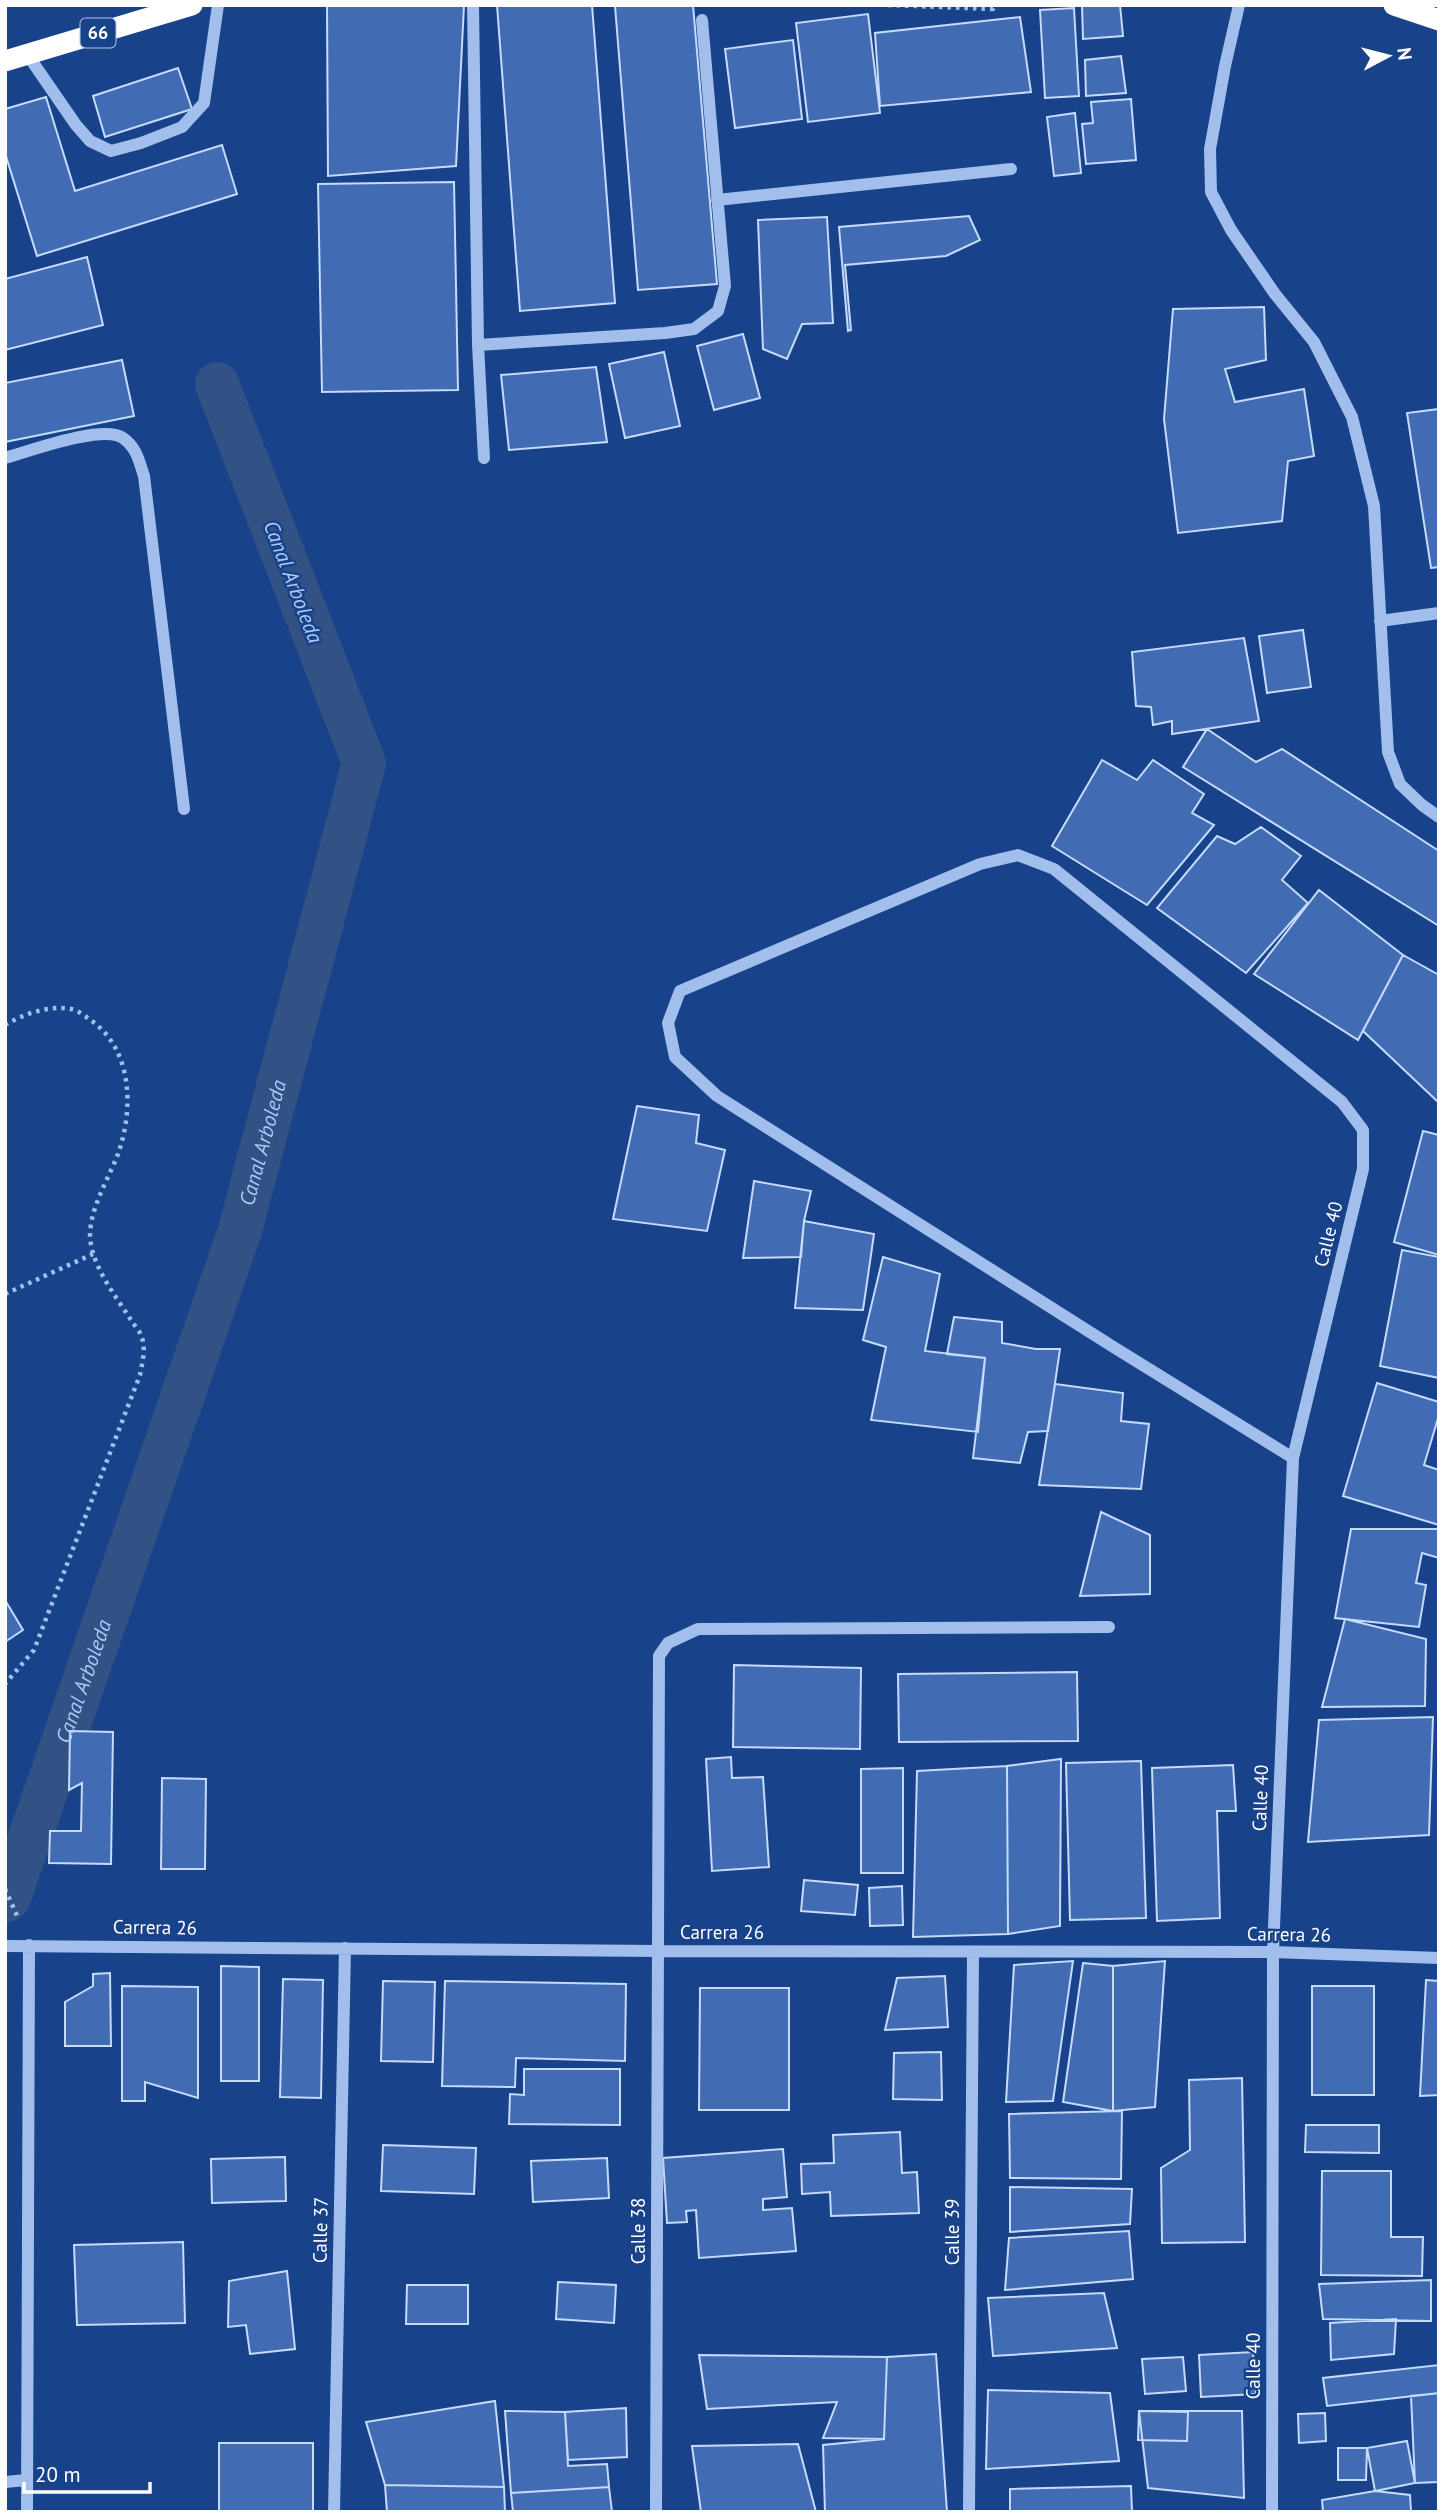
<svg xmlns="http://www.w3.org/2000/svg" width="1444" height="2517" font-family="'PT Sans',sans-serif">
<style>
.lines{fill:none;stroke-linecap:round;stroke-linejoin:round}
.canal{stroke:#325185;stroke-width:44}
.building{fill:#416bb2;stroke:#c6dafa;stroke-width:2}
.path{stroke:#a1beed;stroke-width:4.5;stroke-dasharray:3.5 5;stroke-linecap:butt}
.minor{stroke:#a1beed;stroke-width:12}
.highway{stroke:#fff;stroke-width:21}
.labels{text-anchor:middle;stroke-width:5;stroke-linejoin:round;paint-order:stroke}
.shield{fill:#184289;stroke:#bac6dc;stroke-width:2}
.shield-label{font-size:18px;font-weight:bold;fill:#fff}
.street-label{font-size:19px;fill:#fff;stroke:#184289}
.water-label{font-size:21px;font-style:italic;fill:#acc9f5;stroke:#184289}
</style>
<rect width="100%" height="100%" fill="#184289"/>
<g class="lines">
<path class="canal" id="s1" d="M5,1901L9,1898L240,1230L364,763L217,384"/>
</g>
<path class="building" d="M327,5H464L456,166L328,176Z
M497,5H592L615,303L520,311Z
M693,5L717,284L638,290L615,6Z
M1082,5H1120L1123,36L1083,39Z
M1074,8L1079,96L1045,98L1040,10Z
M868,14L880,113L808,122L796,23Z
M1020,17L1031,92L880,106L875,33Z
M793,40L802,119L735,128L725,49Z
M1121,56L1126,93L1086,96L1085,60Z
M178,68L192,109L105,137L93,96Z
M46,97L75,191L222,145L237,194L37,256L5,153V109Z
M1131,99L1136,160L1086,164L1082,124L1093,123L1091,102Z
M1075,113L1081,173L1054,176L1047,117Z
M454,182L458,390L322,392L318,184Z
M969,216L980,240L946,256L845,265L851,330L848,331L839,227Z
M827,217L833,323L802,324L787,359L763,349L758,220Z
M87,257L103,325L5,350V279Z
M1264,307L1266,360L1225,369L1235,402L1304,389L1314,456L1288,461L1282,521L1178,533L1164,419L1173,309Z
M743,334L760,398L714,410L697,346Z
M664,352L680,426L625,438L609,364Z
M122,360L134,416L5,442V383Z
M596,367L607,442L509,450L501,375Z
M1439,409V567L1431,568L1407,413Z
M1303,630L1311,687L1267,693L1259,636Z
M1244,638L1259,721L1172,734V721L1153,725L1151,707L1136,706L1132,652Z
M1207,729L1256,762L1282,749L1439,851V926L1183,767Z
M1102,760L1137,780L1153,760L1204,794L1192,813L1214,825L1147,905L1052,846Z
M1261,827L1301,856L1282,880L1308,903L1246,973L1157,908L1217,836L1235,844Z
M1319,890L1403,955L1358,1040L1254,974Z
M1403,955L1439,975V1103L1363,1031Z
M637,1106L699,1115L696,1143L725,1150L707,1231L613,1219Z
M1423,1131L1439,1135V1255L1394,1242Z
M754,1181L811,1191L804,1221L801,1257L743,1258Z
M804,1221L874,1234L863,1310L795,1308Z
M1402,1250L1439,1257V1378L1380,1366Z
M883,1257L940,1274L925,1351L985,1358L978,1432L871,1420L886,1347L863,1340Z
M954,1317L1002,1322V1343L1036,1349H1060L1048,1431L1028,1432L1020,1463L973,1458L985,1358L947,1354Z
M1377,1383L1439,1402V1415L1424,1465L1439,1470V1525L1343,1496Z
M1055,1384L1123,1393L1121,1421L1149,1424L1141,1489L1039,1485Z
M1101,1512L1150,1535V1594L1080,1596Z
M1351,1529H1439V1558L1422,1553L1416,1583L1426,1585L1419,1627L1335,1618Z
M5,1600L23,1630L5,1642Z
M1345,1619L1426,1639L1425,1706L1322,1707Z
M734,1665L861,1668L860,1749L733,1747Z
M1077,1672L1078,1741L899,1742L898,1674Z
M1433,1717L1429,1835L1308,1842L1319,1720Z
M70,1731L113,1732L111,1864L49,1863L50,1831H81L82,1783L69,1790Z
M731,1757L732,1778L763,1777L769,1867L712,1871L706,1759Z
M1061,1759L1060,1926L1008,1934L1007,1766Z
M1141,1761L1146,1918L1070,1920L1066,1763Z
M1233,1765L1236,1811H1217L1220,1918L1157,1921L1152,1768Z
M1007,1766L1008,1934L913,1937L917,1771Z
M903,1768V1873H861V1769Z
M162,1778L206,1779L205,1869H161Z
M804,1880L858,1885L855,1915L801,1911Z
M902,1886L903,1925L870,1926L869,1888Z
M1073,1961L1053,2101L1006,2102L1014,1965Z
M1165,1961L1155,2107L1113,2111V1966Z
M1083,1963L1113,1966V2111L1063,2102Z
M221,1966L259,1967V2081H221Z
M110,1973L111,2046H65V2002L93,1986V1974Z
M945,1976L948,2027L885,2030L897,1978Z
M283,1979L323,1980L321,2098L280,2097Z
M1426,1980L1439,1981V2095L1420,2096Z
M383,1981L435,1982L433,2062L381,2061Z
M445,1981L626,1984L625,2061L516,2058L515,2087L442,2086Z
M122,1986L198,1987V2098L145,2082V2101H122Z
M1312,1986H1374V2095H1312Z
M700,1988H789V2110H699Z
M941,2052L942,2100L893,2099L894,2053Z
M524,2069H620V2125L509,2124L510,2094L524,2095Z
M1242,2078L1245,2242L1162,2243L1161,2168L1190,2150L1189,2080Z
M1122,2111L1121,2179L1010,2178L1009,2114Z
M1306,2125H1379V2153L1305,2152Z
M900,2132L902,2173L917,2172L919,2213L831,2216L830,2192L802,2194L801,2164L834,2163L833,2135Z
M383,2145L476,2148L474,2194L381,2191Z
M783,2149L787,2197L763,2199V2210L792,2208L796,2251L699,2258L696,2210L686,2211L687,2222L667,2223L663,2158Z
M285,2157L286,2201L212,2203L211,2159Z
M607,2158L609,2198L533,2202L531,2161Z
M1322,2171H1391V2237H1423L1422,2276L1321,2275Z
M1010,2187L1132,2189L1130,2224L1010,2232Z
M1129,2231L1133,2279L1005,2290L1009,2238Z
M183,2242L185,2323L77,2325L74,2245Z
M287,2271L295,2349L250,2354L246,2325L228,2327L229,2281Z
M1431,2280V2321L1323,2319L1319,2284Z
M558,2282L616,2285L614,2323L556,2319Z
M407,2285H468V2324H406Z
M1104,2293L1117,2348L993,2356L988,2298Z
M1396,2319L1394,2354L1331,2360L1330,2323Z
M1253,2352L1256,2394L1201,2397L1199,2355Z
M936,2354L947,2512H825L823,2445L884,2439L887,2357Z
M699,2355L887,2357L884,2439L823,2438L837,2402L707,2409Z
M1183,2357L1186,2391L1145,2394L1142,2359Z
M1439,2365V2393L1327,2406L1323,2378Z
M988,2390L1110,2393L1119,2461L986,2469Z
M1439,2393V2482L1415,2483L1411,2396Z
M495,2401L504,2487L385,2485L366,2422Z
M626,2408L627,2457L568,2460L565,2412Z
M505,2411L565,2412L568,2466L607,2464L609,2487L511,2493Z
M1139,2411L1188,2412L1187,2441L1138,2440Z
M1139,2411H1242L1244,2498L1148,2488Z
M1325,2413L1326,2441L1299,2443L1298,2414Z
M1407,2441L1415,2483L1375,2491L1367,2448Z
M219,2443H313V2512H219Z
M798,2444L816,2512H701L692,2446Z
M1338,2448H1367L1366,2480H1338Z
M385,2485L504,2487L505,2512H387Z
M1131,2486L1132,2512H1010V2489Z
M609,2487L612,2512H513L511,2493Z
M1375,2491L1410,2495L1411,2512H1323L1322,2500Z"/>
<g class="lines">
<path class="path" d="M888,5L993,9V5
M5,1025C24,1014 48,1005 71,1009C77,1010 84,1015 89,1019C133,1048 134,1109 118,1154C108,1180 91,1206 90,1234C90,1264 115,1295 131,1320C134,1325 141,1332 142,1338C146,1349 142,1364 140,1375L34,1650L5,1684
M5,1294L93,1254
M5,1889L19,1920"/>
<path class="minor" d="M473,5L478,345L484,458
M1239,5L1225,66L1210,149L1211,192L1231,230L1275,294L1314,342L1352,417L1374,506L1388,752L1400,784L1422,805L1439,817
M27,54L76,125L90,141L111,151L141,143L182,127L204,103L218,5
M717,200L1011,169
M478,345L665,333L694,329L718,311L725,286L702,20
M5,458C30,451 103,424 123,438C137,448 139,461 144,476L184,809
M1380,621L1439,613
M5,1946L659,1951L1273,1952L1439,1958
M5,2482L27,2480
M27,2512L29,1945
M334,2512L345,1948
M656,2512L659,1656L668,1643L698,1629L1109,1627
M969,2512L973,1952
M1272,2512L1273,1952L1293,1458L1363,1169V1130L1342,1102L1054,869L1018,855L980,864L680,991L668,1023L675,1057L717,1096L1115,1348L1293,1458"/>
<path class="highway" d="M1394,5L1439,20
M5,61L192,5"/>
</g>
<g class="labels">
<rect class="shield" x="80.5" y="18.5" width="35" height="29" rx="5"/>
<g class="shield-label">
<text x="98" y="39">66</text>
</g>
<g class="street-label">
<text transform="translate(1328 1234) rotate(-76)" y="7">Calle 40</text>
<text transform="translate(1260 1798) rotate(-88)" y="7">Calle 40</text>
<text transform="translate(155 1927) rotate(1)" y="7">Carrera 26</text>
<text x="722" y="1939">Carrera 26</text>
<text transform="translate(1289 1934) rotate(1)" y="7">Carrera 26</text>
<text transform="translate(320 2230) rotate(-89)" y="7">Calle 37</text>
<text transform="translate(638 2231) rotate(-90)" y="7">Calle 38</text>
<text transform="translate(952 2232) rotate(-90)" y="7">Calle 39</text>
<text transform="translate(1253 2366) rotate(-90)" y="7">Calle 40</text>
</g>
<g class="water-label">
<text transform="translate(293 582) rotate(69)" y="7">Canal Arboleda</text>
<text dy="7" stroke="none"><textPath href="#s1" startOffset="802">Canal Arboleda</textPath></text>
<text dy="7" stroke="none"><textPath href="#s1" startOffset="234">Canal Arboleda</textPath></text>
</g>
</g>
<rect width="1444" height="2517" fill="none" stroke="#ffffff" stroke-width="14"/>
<g transform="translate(1388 56) rotate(83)" stroke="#184289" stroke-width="5" paint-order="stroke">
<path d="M0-5L12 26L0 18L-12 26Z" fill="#ffffff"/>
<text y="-10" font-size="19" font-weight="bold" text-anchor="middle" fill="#ffffff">N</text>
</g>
<path d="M24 2482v10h126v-10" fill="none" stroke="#ffffff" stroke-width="3.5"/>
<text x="35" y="2482" font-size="21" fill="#ffffff" stroke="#184289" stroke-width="5" paint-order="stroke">20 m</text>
</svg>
